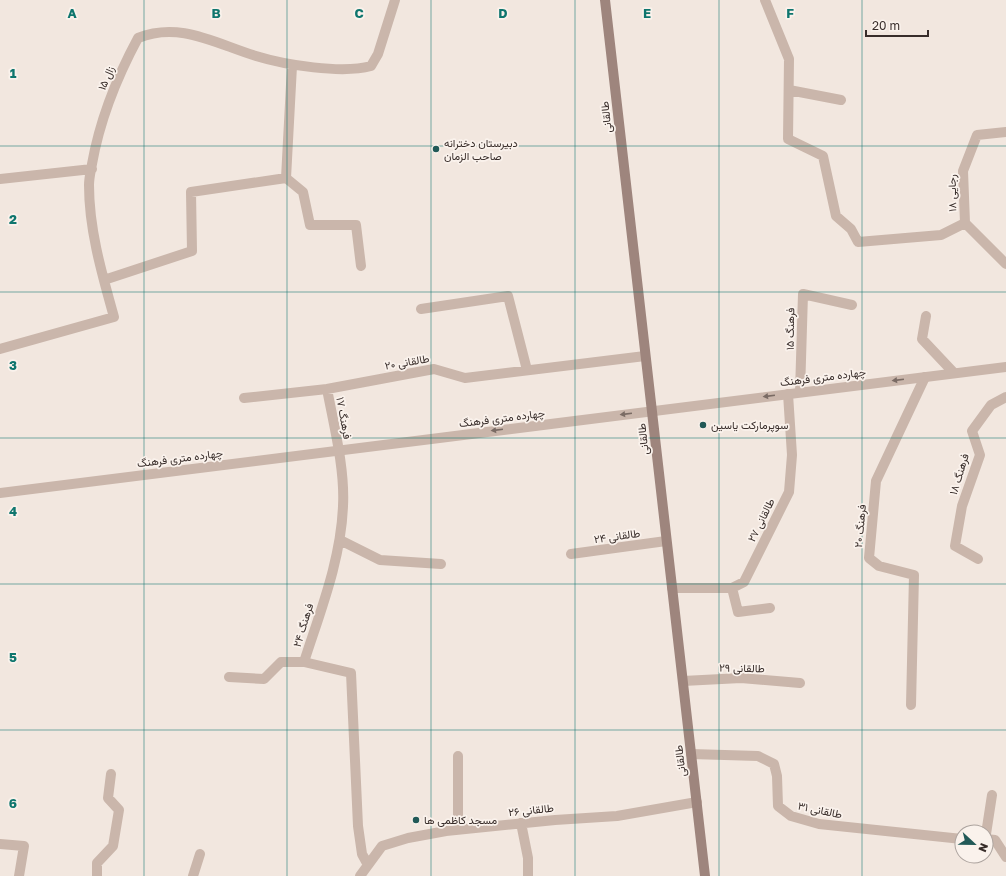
<svg xmlns="http://www.w3.org/2000/svg" width="1006" height="876" font-family="'Golos Text',Vazirmatn,sans-serif">
<style>
.lines{fill:none;stroke-linecap:round;stroke-linejoin:round}
.minor{stroke:#cab6ab;stroke-width:10}
.tertiary{stroke:#cab6ab;stroke-width:10}
.secondary{stroke:#9e857d;stroke-width:10}
.oneway{fill:#7a6b64}
.grid{fill:none;stroke:#0f766e;stroke-width:1;stroke-opacity:0.55}
.poi-dot{fill:#215957;stroke:#faf2ec;stroke-width:1.5}
.labels{text-anchor:middle;stroke-width:3.5;stroke-linejoin:round;paint-order:stroke}
.street-label{font-size:11px;fill:#382d2a;stroke:#faf2ec}
.poi-label{font-size:11px;fill:#382d2a;stroke:#faf2ec;text-anchor:start}
.grid-label{font-size:13px;text-anchor:middle;font-weight:bold;fill:#0f766e;stroke:#faf2ec;stroke-width:3.5;stroke-linejoin:round;paint-order:stroke}
</style>
<rect width="100%" height="100%" fill="#f2e7df"/>
<g class="lines">
<path class="minor" d="M765,0L789,59L788,139L823,156L836,216L851,229L858,242L941,235L965,223
M789,90L841,100
M1006,132L977,135L963,171L965,223L1006,264
M286,178L303,192L310,225H356L361,266
M0,179L92,169
M104,280L192,251L191,192L286,178L292,66
M421,309L508,296L527,370
M926,316L922,339L954,373
M0,349L114,317C102,274 89,230 89,185C89,178 91,170 92,164C100,119 117,77 138,38C180,21 216,44 256,56C285,65 342,74 371,66L378,54L395,0
M327,389C334,426 345,469 343,506C341,560 320,612 304,662L351,673L358,826L362,854L368,865
M800,392L803,294L852,305
M244,398L327,389L434,369L465,378L645,356
M340,540L380,560L441,564
M571,554L666,541
M978,559L955,546L962,506L980,455L972,431L991,405L1006,397
M672,588H732L744,582L789,492L792,455L788,394
M732,588L738,612L770,608
M229,677L264,679L281,662H304
M683,681L741,678L800,683
M911,705L914,575L879,566L869,558L876,481L925,377
M691,754L758,756L774,764L777,776L778,806L791,816L819,824L962,839
M521,823L528,858V876
M458,830V756
M986,834L992,795
M986,839L995,840L1006,857
M0,844L24,846L19,876
M97,876V863L113,846L119,810L108,798L111,774
M193,876L200,854
M360,876L382,846L408,838L446,831L555,820L617,816L697,802"/>
<path class="tertiary" d="M0,493L1006,367"/>
<path class="secondary" d="M605,0L705,876"/>
</g>
<defs><path id="oneway-solid" d="M-6-.8H1V-3.2L6.5 0L1 3.2V.8H-6Z"/></defs>
<g class="oneway">
<use href="#oneway-solid" transform="translate(898 380) rotate(173)"/>
<use href="#oneway-solid" transform="translate(769 396) rotate(173)"/>
<use href="#oneway-solid" transform="translate(626 414) rotate(173)"/>
<use href="#oneway-solid" transform="translate(497 430) rotate(173)"/>
</g>
<path class="grid" d="M144,0V876M287,0V876M431,0V876M575,0V876M719,0V876M862,0V876M0,146H1006M0,292H1006M0,438H1006M0,584H1006M0,730H1006"/>
<g class="poi-dot">
<circle cx="436" cy="149" r="4"/>
<circle cx="703" cy="425" r="4"/>
<circle cx="416" cy="820" r="4"/>
</g>
<g class="labels">
<g class="street-label">
<text transform="translate(106 78) rotate(-67)" y="4">زال ۱۵</text>
<text transform="translate(606 117) rotate(-96)" y="4">طالقانی</text>
<text transform="translate(952 193) rotate(-91)" y="4">رجایی ۱۸</text>
<text transform="translate(790 329) rotate(-89)" y="4">فرهنگ ۱۵</text>
<text transform="translate(407 362) rotate(-10)" y="4">طالقانی ۲۰</text>
<text transform="translate(823 377) rotate(-7)" y="4">چهارده متری فرهنگ</text>
<text transform="translate(344 418) rotate(80)" y="4">فرهنگ ۱۷</text>
<text transform="translate(502 418) rotate(-7)" y="4">چهارده متری فرهنگ</text>
<text transform="translate(643 439) rotate(-96)" y="4">طالقانی</text>
<text transform="translate(180 458) rotate(-7)" y="4">چهارده متری فرهنگ</text>
<text transform="translate(959 474) rotate(-73)" y="4">فرهنگ ۱۸</text>
<text transform="translate(761 520) rotate(-64)" y="4">طالقانی ۲۷</text>
<text transform="translate(860 526) rotate(-85)" y="4">فرهنگ ۲۰</text>
<text transform="translate(617 536) rotate(-8)" y="4">طالقانی ۲۴</text>
<text transform="translate(303 625) rotate(-73)" y="4">فرهنگ ۲۴</text>
<text transform="translate(742 668) rotate(1)" y="4">طالقانی ۲۹</text>
<text transform="translate(680 761) rotate(-97)" y="4">طالقانی</text>
<text transform="translate(531 810) rotate(-6)" y="4">طالقانی ۲۶</text>
<text transform="translate(820 810) rotate(12)" y="4">طالقانی ۳۱</text>
</g>
<g class="poi-label">
<text x="444" y="147">دبیرستان دخترانه<tspan x="444" dy="13">صاحب الزمان</tspan></text>
<text x="711" y="429">سوپرمارکت یاسین</text>
<text x="424" y="824">مسجد کاظمی ها</text>
</g>
</g>
<g class="grid-label">
<text x="72" y="18">A</text>
<text x="216" y="18">B</text>
<text x="359" y="18">C</text>
<text x="503" y="18">D</text>
<text x="647" y="18">E</text>
<text x="790" y="18">F</text>
<text x="13" y="78">1</text>
<text x="13" y="224">2</text>
<text x="13" y="370">3</text>
<text x="13" y="516">4</text>
<text x="13" y="662">5</text>
<text x="13" y="808">6</text>
</g>
<g transform="translate(974 844) rotate(112)"><circle r="19" fill="#faf2ec" stroke="#aca39e"/>
<path d="M0-3L7 15L0 10L-7 15Z" fill="#215957"/>
<text y="-6" font-size="11" font-weight="bold" text-anchor="middle" fill="#382d2a">N</text>
</g>
<path d="M866 30v6h62v-6" fill="none" stroke="#382d2a" stroke-width="2"/>
<text x="872" y="30" font-size="12" fill="#382d2a" stroke="#faf2ec" stroke-width="3" paint-order="stroke">20 m</text>
</svg>
